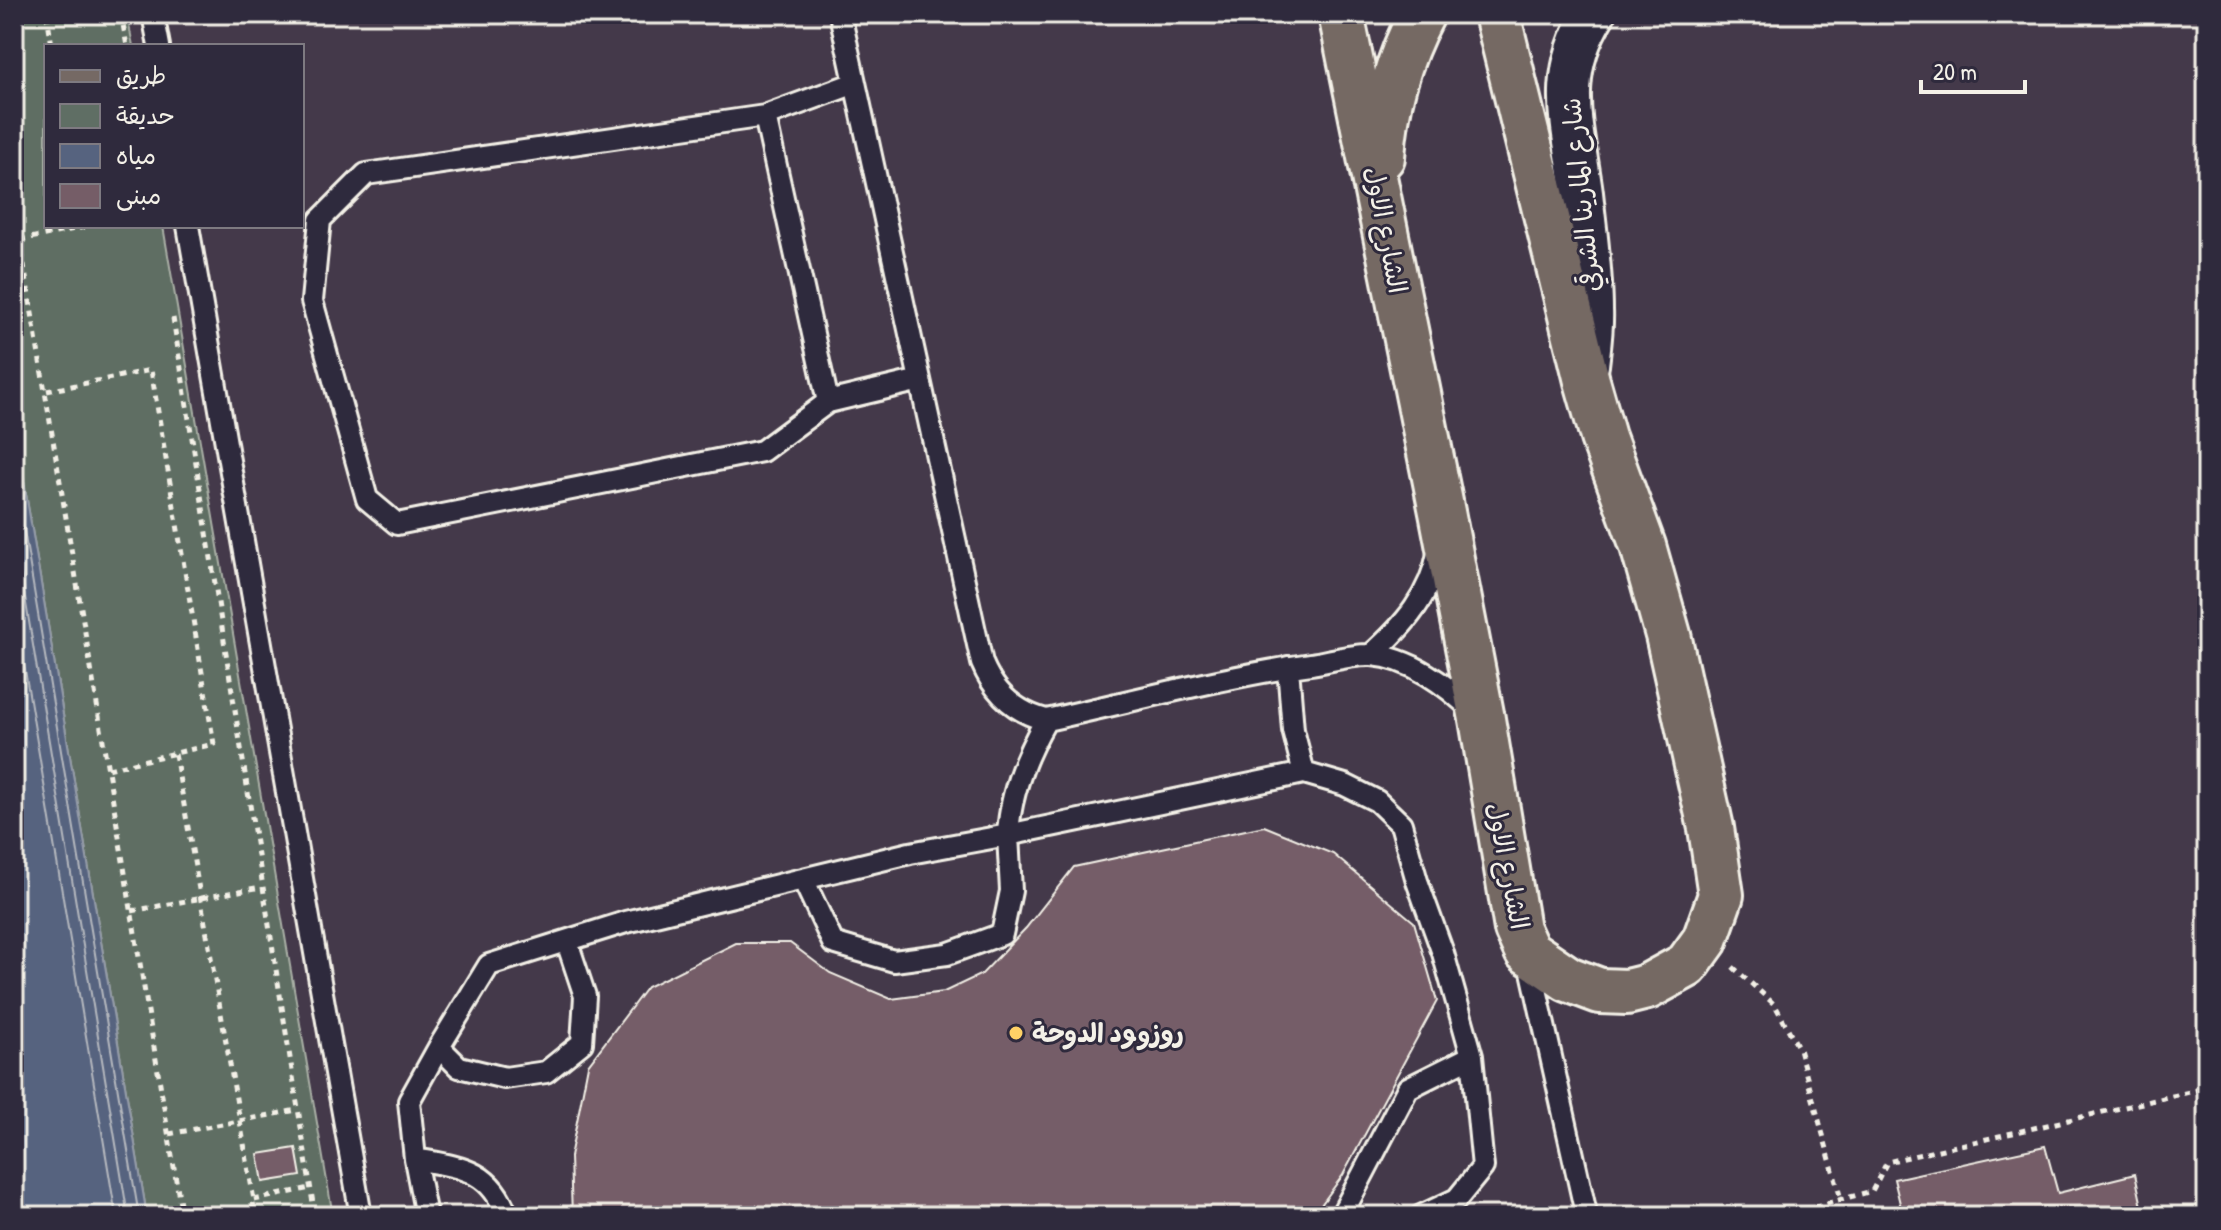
<svg xmlns="http://www.w3.org/2000/svg" width="2221" height="1230" font-family="'Patrick Hand','Playpen Sans Arabic',sans-serif">
<style>
.green{fill:#5f6e64;stroke:#aab0a6;stroke-width:2}
.water{fill:#56637f;stroke:#959ca9;stroke-width:2}
.lines{fill:none;stroke-linecap:round;stroke-linejoin:round}
.shore{stroke:#b5b8be;stroke-width:2}
.building{fill:#755d67;stroke:#f4f1e8;stroke-width:2}
.lane-casing{stroke:#f4f1e8;stroke-width:26}
.street-casing{stroke:#f4f1e8;stroke-width:46}
.primary-casing{stroke:#f4f1e8;stroke-width:50}
.path{stroke:#f4f1e8;stroke-width:5;stroke-dasharray:6 6;stroke-linecap:butt}
.lane{stroke:#2f2a3d;stroke-width:20}
.street{stroke:#2f2a3d;stroke-width:40}
.primary{stroke:#756964;stroke-width:44}
.poi-dot{fill:#ffd166;stroke:#2f2a3d;stroke-width:3}
.labels{text-anchor:middle;stroke-width:6;stroke-linejoin:round;paint-order:stroke}
.street-label{font-size:26px;fill:#f4f1e8;stroke:#2f2a3d}
.poi-label{font-size:26px;font-weight:bold;fill:#f4f1e8;stroke:#2f2a3d;text-anchor:start}
</style>
<rect width="100%" height="100%" fill="#44394a"/>
<filter id="ink" filterUnits="userSpaceOnUse"><feTurbulence type="fractalNoise" baseFrequency=".0125" numOctaves="2"/><feDisplacementMap in="SourceGraphic" scale="16" xChannelSelector="R" yChannelSelector="G"/><feConvolveMatrix kernelMatrix="1 2 1 2 8 2 1 2 1" color-interpolation-filters="sRGB"/></filter>
<g filter="url(#ink)">
<path class="green" d="M14,14H127L133,46H46V226H163L333,1216H147L14,422Z"/>
<path class="water" d="M14,422L147,1216H14Z"/>
<g class="lines">
<path class="shore" d="M14,471L139,1216
M14,531L128,1216
M14,604L116,1216"/>
</g>
<path class="building" d="M1264,826L1333,854L1414,922L1437,1001L1343,1175L1318,1209L1288,1216H572L570,1157L588,1065L647,987L736,943H790L830,973L891,999L944,992L982,974L1026,928L1074,867Z
M2045,1146L2058,1193L2135,1174L2144,1216H1903L1894,1179Z
M296,1148L301,1176L263,1182L258,1154Z"/>
<g class="lines">
<defs>
<path id="lane" d="M153,14L159,46
M840,14L982,663C994,692 1014,712 1046,720C1134,701 1222,677 1311,664C1330,661 1353,654 1372,655C1410,658 1447,685 1473,711
M855,83L765,116L366,174L320,220L312,301L367,499L397,524L762,451L828,402L920,380
M765,116L828,402
M188,226L361,1216
M1371,655C1405,625 1430,596 1439,550
M1304,773L1345,785L1377,801L1401,824L1417,881L1443,953L1472,1056L1483,1167L1457,1199L1421,1216
M803,879L833,943L894,961L947,954L1002,934L1011,891L1008,835L1304,773L1293,730L1288,667
M567,942L585,996L582,1043L546,1072L505,1078L459,1067L439,1047L489,965L626,922L910,853L1008,835C1010,793 1025,756 1046,720
M1529,958L1585,1209L1584,1216
M415,1159C458,1167 491,1168 507,1216
M426,1216L415,1159L409,1101L439,1047
M1341,1216L1408,1088L1472,1056"/>
<path id="street" d="M1588,365C1590,347 1593,328 1592,310C1592,272 1586,231 1582,193C1573,125 1555,77 1594,14"/>
<path id="primary" d="M1341,14L1442,512L1482,719L1517,929L1527,951L1568,979L1600,991L1627,992L1647,987L1687,965L1705,940L1721,895L1711,828L1668,635L1643,546L1603,437L1587,381L1497,14
M1382,157C1385,106 1398,59 1422,14"/>
</defs>
<use href="#lane" class="lane-casing"/>
<use href="#street" class="street-casing"/>
<use href="#primary" class="primary-casing"/>
<path class="path" d="M47,14L52,46
M121,14L127,46
M14,15L21,14
M14,205L182,1216
M20,240L90,226
M173,318L315,1216
M47,391L151,370L214,744L108,769
M175,754L254,1200L252,1216
M132,911L261,887
M1733,967L1775,1005L1799,1049L1841,1199
M169,1134L297,1110
M254,1200L310,1188
M1780,1216L1872,1191L1887,1162L2207,1088"/>
<use href="#lane" class="lane"/>
<use href="#street" class="street"/>
<use href="#primary" class="primary"/>
</g>
</g>
<circle class="poi-dot" cx="1016" cy="1033" r="8"/>
<g class="labels">
<g class="street-label">
<text transform="translate(1581 195) rotate(-96)" y="9">شارع المارينا الشرقي</text>
<text transform="translate(1386 230) rotate(79)" y="9">الشارع الاول</text>
<text transform="translate(1508 866) rotate(79)" y="9">الشارع الاول</text>
</g>
<g class="poi-label">
<text x="1032" y="1042">روزوود الدوحة</text>
</g>
</g>
<rect width="2221" height="1230" fill="none" stroke="#2f2a3d" stroke-width="48"/>
<rect x="24" y="24" width="2173" height="1182" fill="none" stroke="#f4f1e8" stroke-width="3" filter="url(#ink)"/>
<rect x="44" y="44" width="260" height="184" fill="#2f2a3d" stroke="#7e7a81" stroke-width="2"/>
<rect x="60" y="70" width="40" height="12" fill="#756964" stroke="#7e7a81" stroke-width="2"/>
<text x="116" y="84" font-size="24" fill="#f4f1e8">طريق</text>
<rect x="60" y="104" width="40" height="24" fill="#5f6e64" stroke="#7e7a81" stroke-width="2"/>
<text x="116" y="124" font-size="24" fill="#f4f1e8">حديقة</text>
<rect x="60" y="144" width="40" height="24" fill="#56637f" stroke="#7e7a81" stroke-width="2"/>
<text x="116" y="164" font-size="24" fill="#f4f1e8">مياه</text>
<rect x="60" y="184" width="40" height="24" fill="#755d67" stroke="#7e7a81" stroke-width="2"/>
<text x="116" y="204" font-size="24" fill="#f4f1e8">مبنى</text>
<path d="M1921 80v12h104v-12" fill="none" stroke="#f4f1e8" stroke-width="4"/>
<text x="1933" y="80" font-size="24" fill="#f4f1e8" stroke="#2f2a3d" stroke-width="6" paint-order="stroke">20 m</text>
</svg>
